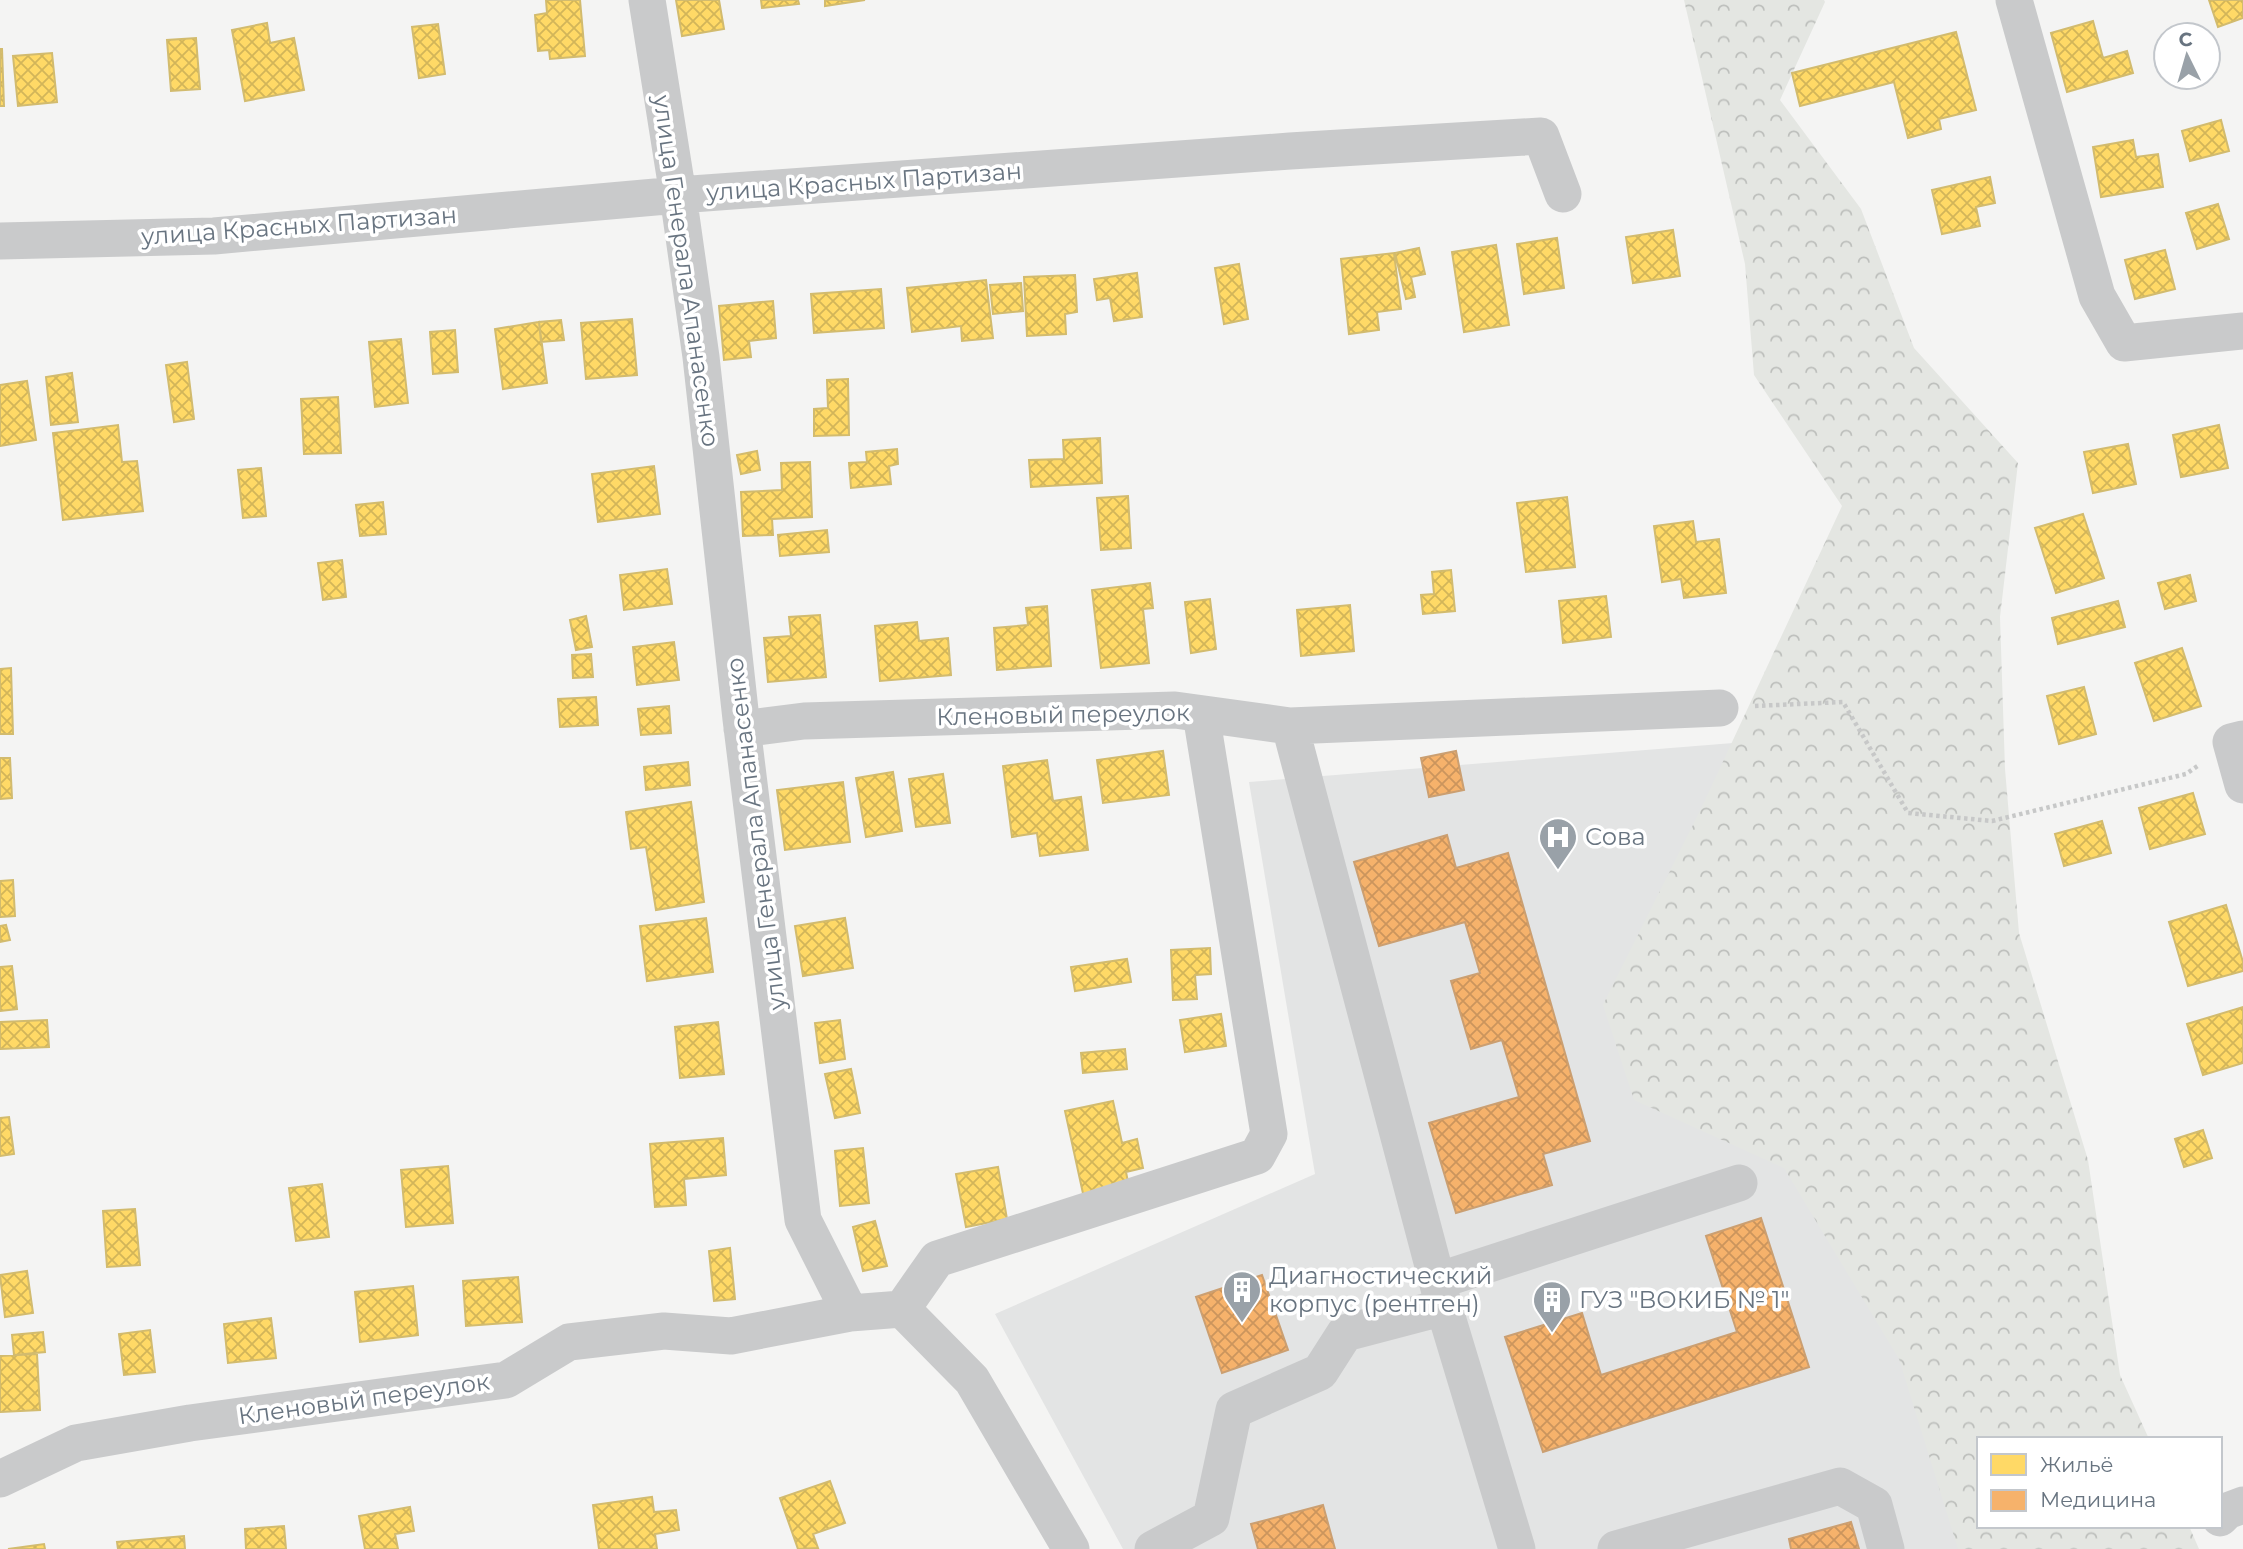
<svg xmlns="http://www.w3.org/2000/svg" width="2243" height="1549" font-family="Montserrat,sans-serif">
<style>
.built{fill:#e3e4e4}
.park{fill:url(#park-crowns)}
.homes{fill:url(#homes-cross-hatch);stroke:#d2bb6e;stroke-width:2}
.health{fill:url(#health-cross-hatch);stroke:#cb9f71;stroke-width:2}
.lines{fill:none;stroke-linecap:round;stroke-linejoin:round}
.path{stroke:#c7c8c8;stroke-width:4.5;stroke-dasharray:3.5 3.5;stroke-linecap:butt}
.street{stroke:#c9cacb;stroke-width:37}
.labels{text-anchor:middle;stroke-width:7;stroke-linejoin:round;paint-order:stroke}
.street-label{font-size:24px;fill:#687480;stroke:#fff}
.poi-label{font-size:24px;fill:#687480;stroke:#fff;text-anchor:start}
</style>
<defs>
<pattern id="park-crowns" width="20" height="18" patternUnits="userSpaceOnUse" patternTransform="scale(1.75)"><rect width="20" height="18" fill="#e4e6e2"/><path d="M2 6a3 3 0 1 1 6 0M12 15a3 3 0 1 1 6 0" fill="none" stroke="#bdbfbc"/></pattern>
<pattern id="homes-cross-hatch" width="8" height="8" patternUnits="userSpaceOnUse" patternTransform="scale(1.75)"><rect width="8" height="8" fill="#ffd966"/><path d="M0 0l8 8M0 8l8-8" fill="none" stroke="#d2b559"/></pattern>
<pattern id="health-cross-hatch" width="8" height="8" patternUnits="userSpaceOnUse" patternTransform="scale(1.75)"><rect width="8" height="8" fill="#f6b26b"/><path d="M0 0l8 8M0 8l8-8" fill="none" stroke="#cb955d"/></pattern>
</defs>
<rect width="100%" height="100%" fill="#f4f4f3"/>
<path class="built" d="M1832,735L1979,1439V1526L2063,1549H1123L995,1314L1315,1174L1249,782Z"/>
<path class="park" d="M1684,0H1824L1825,2L1780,100L1861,209L1914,348L2018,463L2000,617L2005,769L2019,933L2088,1160L2120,1375L2149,1439H1979V1526H2189L2199,1549H1958L1899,1359L1784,1168L1634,1100L1603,1005L1699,813L1842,506L1754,375L1745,264Z"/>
<path class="homes" d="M546,0H580L585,56L550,59L549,50L538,51L535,15L547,13Z
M676,0H719L724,29L682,36Z
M761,0H798L799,4L762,8Z
M825,0H865L825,6Z
M2209,0H2243V18L2218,27Z
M2093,21L2103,58L2127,51L2133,73L2067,92L2051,33Z
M267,23L270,43L294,38L304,90L245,101L232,30Z
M438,24L445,74L419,78L412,27Z
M1956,32L1976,110L1939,119L1941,129L1908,138L1894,82L1800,106L1792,73Z
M196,38L200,89L171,91L167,40Z
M0,49H2L4,106H0Z
M52,53L57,102L18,106L13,56Z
M2221,120L2229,151L2190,161L2182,131Z
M2133,140L2136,157L2158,154L2163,187L2101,197L2093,147Z
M1990,177L1995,203L1976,207L1980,226L1942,234L1932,190Z
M2218,204L2229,239L2197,249L2186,213Z
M1673,230L1680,276L1633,283L1626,237Z
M1557,238L1564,288L1524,294L1517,244Z
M1496,245L1509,325L1464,332L1452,252Z
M1419,248L1425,274L1411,277L1415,297L1406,299L1395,253Z
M2165,250L2175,289L2135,299L2125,260Z
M1394,253L1401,309L1377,312L1379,330L1349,334L1341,259Z
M1239,264L1248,319L1224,324L1215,268Z
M1137,273L1142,317L1114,321L1110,298L1097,300L1094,279Z
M1075,275L1077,312L1065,314L1066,334L1027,336L1024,277Z
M986,280L993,338L962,341L961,326L912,332L907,288Z
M1021,283L1023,311L993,314L990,285Z
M881,289L884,328L814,333L811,294Z
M773,301L776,338L749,341L751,357L724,360L719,306Z
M632,319L637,375L586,379L581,323Z
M561,320L564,340L541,342L539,322Z
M539,322L547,383L503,389L495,329Z
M455,330L458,372L433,374L430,332Z
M401,339L408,403L375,407L369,342Z
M187,362L194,419L174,422L166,365Z
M72,373L78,422L51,425L46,377Z
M848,379L849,435L814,436V409L828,408L827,380Z
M27,381L36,440L0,446V385Z
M338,397L341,453L304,454L301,399Z
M118,425L122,462L137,461L143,511L63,520L53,433Z
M2219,425L2228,468L2181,477L2173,435Z
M1100,438L1102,483L1031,487L1029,460L1064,459L1063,440Z
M2128,444L2136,484L2093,493L2084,452Z
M897,449L898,464L889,466L891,484L851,488L849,463L867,462L866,452Z
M757,451L760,470L741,474L737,455Z
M810,462L812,517L772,519L773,535L743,536L741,492L782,490L781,463Z
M654,466L660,514L598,522L592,474Z
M261,468L266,516L243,518L238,470Z
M1128,496L1131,548L1101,550L1097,498Z
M1567,497L1575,567L1526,572L1517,503Z
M383,502L386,534L360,536L356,505Z
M2083,514L2104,578L2056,593L2035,528Z
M1693,521L1696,542L1719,539L1726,593L1684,598L1681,579L1662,582L1654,526Z
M827,530L829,552L780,556L778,535Z
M342,560L346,597L323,600L318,563Z
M667,569L672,604L624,610L620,575Z
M1451,570L1455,611L1423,614L1421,595L1434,594L1432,572Z
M2190,575L2196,601L2165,609L2158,583Z
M1150,583L1153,608L1143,609L1149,663L1101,668L1092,590Z
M1606,596L1611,637L1563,643L1559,601Z
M1210,599L1216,649L1191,653L1185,602Z
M2118,601L2125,627L2058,644L2052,618Z
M1350,605L1354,651L1301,656L1297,610Z
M1047,606L1051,666L997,670L994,628L1028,625L1026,608Z
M820,615L826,677L768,682L764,638L791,636L789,617Z
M586,616L592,647L576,650L570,620Z
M917,622L919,641L948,638L951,675L880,681L875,626Z
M674,642L679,680L637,685L633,647Z
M2182,648L2201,706L2154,721L2135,663Z
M591,654L593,677L573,678L572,655Z
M11,668L13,734H0V669Z
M2084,687L2096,734L2059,744L2047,696Z
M596,697L598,725L560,727L558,699Z
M669,706L671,733L641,735L638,709Z
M1163,751L1169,795L1103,803L1097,760Z
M0,758H10L12,798L0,799Z
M1047,760L1053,801L1081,797L1088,850L1040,856L1037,833L1012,837L1003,766Z
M688,762L690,785L646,790L644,767Z
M893,772L902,831L866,837L856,778Z
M943,774L950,823L916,827L909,779Z
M843,782L850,842L785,850L777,790Z
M2193,793L2205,834L2150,849L2139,808Z
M691,802L704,902L656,910L646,847L631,849L626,812Z
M2102,821L2111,853L2064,866L2055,834Z
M13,880L15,916L0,917V881Z
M2226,905L2243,962V971L2188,986L2169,922Z
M706,918L713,972L647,981L640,926Z
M845,918L853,968L803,976L795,926Z
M6,925L10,940L0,942V926Z
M1210,948L1211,974L1195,975L1197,999L1173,1000L1171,950Z
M1127,959L1131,982L1075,991L1071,967Z
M12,966L17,1009L0,1011V967Z
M2243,1007V1063L2203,1075L2187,1024Z
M1221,1014L1226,1046L1185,1052L1180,1020Z
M47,1020L49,1047L0,1049V1022Z
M840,1020L845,1059L820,1063L815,1023Z
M718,1022L724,1074L680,1078L675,1027Z
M1125,1049L1127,1069L1083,1073L1081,1053Z
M851,1069L860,1113L835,1118L825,1074Z
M1113,1101L1122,1143L1137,1139L1143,1168L1126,1172L1129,1187L1084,1198L1065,1111Z
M9,1117L14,1154L0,1156V1118Z
M2203,1130L2212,1158L2184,1167L2175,1139Z
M723,1138L726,1175L684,1179L686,1205L655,1207L650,1144Z
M863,1148L869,1203L840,1206L835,1151Z
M448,1166L453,1223L406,1227L401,1170Z
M998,1167L1007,1219L966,1227L956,1174Z
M322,1184L329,1237L296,1241L289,1188Z
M135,1209L140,1265L107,1267L103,1211Z
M875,1221L887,1266L863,1271L853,1227Z
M730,1248L735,1299L714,1301L709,1251Z
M27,1271L33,1313L5,1317L0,1275Z
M518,1277L522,1322L466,1326L463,1281Z
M413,1286L418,1335L360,1342L355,1292Z
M271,1318L276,1358L228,1363L224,1324Z
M150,1330L155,1372L124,1375L119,1334Z
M43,1332L45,1352L14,1355L12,1335Z
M37,1354L40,1410L0,1412V1356Z
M830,1481L845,1523L813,1534L818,1548L798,1549L780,1498Z
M652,1497L654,1512L676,1510L679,1530L655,1534L657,1549H599L593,1505Z
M410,1507L414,1531L395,1534L398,1549H365L359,1516Z
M284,1526L286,1549H246L245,1529Z
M184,1536L185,1549H118L117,1542Z
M44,1544L45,1549H8Z"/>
<path class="health" d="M1456,751L1464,790L1429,797L1421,758Z
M1447,835L1456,868L1508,853L1590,1141L1543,1154L1552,1185L1456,1213L1429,1123L1519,1097L1502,1040L1471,1049L1451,981L1480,973L1465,922L1379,946L1354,862Z
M1761,1218L1809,1367L1543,1452L1505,1337L1582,1313L1601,1375L1737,1332L1706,1236Z
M1262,1275L1288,1350L1222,1373L1196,1297Z
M1323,1505L1335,1549H1258L1251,1524Z
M1851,1522L1859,1549H1791L1789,1539Z"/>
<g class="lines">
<path class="path" d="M1755,706L1843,702L1908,813L1992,821L2186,774L2199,765"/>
<path class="street" d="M647,0L678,195L701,357L741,719L803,1220L850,1313L902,1309L972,1380L1071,1549
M2014,0L2097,296L2124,343L2243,331
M0,241L214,236L678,195L1290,151L1541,136L1563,194
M1290,726L1444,1307L1517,1549
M742,729L804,721L1175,710L1290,726L1720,708
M2243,739L2231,742L2243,785
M1437,1281L1739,1183
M902,1309L937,1259L1257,1156L1269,1134L1201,714
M0,1479L76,1443L190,1423L506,1380L569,1342L664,1331L731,1336L850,1313
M2220,1518L2227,1511L2243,1505
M1153,1549L1211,1518L1234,1410L1320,1372L1345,1333L1444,1307
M1616,1549L1840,1486L1874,1505L1886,1549"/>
</g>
<defs>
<symbol id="hospital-pin" viewBox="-11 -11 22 30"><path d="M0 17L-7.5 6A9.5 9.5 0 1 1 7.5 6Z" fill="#99a1a8" stroke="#fff"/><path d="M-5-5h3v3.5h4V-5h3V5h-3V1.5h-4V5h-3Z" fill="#fff"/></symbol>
<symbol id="building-pin" viewBox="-11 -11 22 30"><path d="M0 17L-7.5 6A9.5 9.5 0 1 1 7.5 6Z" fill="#99a1a8" stroke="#fff"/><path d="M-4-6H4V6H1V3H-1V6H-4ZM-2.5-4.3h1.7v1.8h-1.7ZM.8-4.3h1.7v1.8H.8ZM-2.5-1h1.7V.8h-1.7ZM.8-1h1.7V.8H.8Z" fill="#fff"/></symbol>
</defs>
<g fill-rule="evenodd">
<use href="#hospital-pin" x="1536" y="815" width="44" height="60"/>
<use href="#building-pin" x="1220" y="1268" width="44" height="60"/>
<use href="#building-pin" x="1530" y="1278" width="44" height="60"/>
</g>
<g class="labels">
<g class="street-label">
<text transform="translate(864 182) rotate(-4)" y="8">улица Красных Партизан</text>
<text transform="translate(299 226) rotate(-4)" y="8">улица Красных Партизан</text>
<text transform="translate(686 271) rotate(82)" y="8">улица Генерала Апанасенко</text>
<text transform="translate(1063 715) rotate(-1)" y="8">Кленовый переулок</text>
<text transform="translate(756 834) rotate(-97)" y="8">улица Генерала Апанасенко</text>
<text transform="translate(364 1399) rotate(-8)" y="8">Кленовый переулок</text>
</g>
<g class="poi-label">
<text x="1585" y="845">Сова</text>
<text x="1269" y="1284">Диагностический<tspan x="1269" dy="28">корпус (рентген)</tspan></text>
<text x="1579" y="1308">ГУЗ "ВОКИБ № 1"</text>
</g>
</g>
<rect x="1977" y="1437" width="245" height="91" fill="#ffffff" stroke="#c3c7cc" stroke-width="2"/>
<rect x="1991" y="1454" width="35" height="21" fill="#ffd966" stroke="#c3c7cc" stroke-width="2"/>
<text x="2040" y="1472" font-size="21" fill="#687480">Жильё</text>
<rect x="1991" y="1490" width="35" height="21" fill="#f6b26b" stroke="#c3c7cc" stroke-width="2"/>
<text x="2040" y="1507" font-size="21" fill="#687480">Медицина</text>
<g transform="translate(2187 56) rotate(355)"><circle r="33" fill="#ffffff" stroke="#c3c7cc" stroke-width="2"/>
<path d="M0-5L12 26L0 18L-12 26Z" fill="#99a1a8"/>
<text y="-10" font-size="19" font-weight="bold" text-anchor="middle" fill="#687480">С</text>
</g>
</svg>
